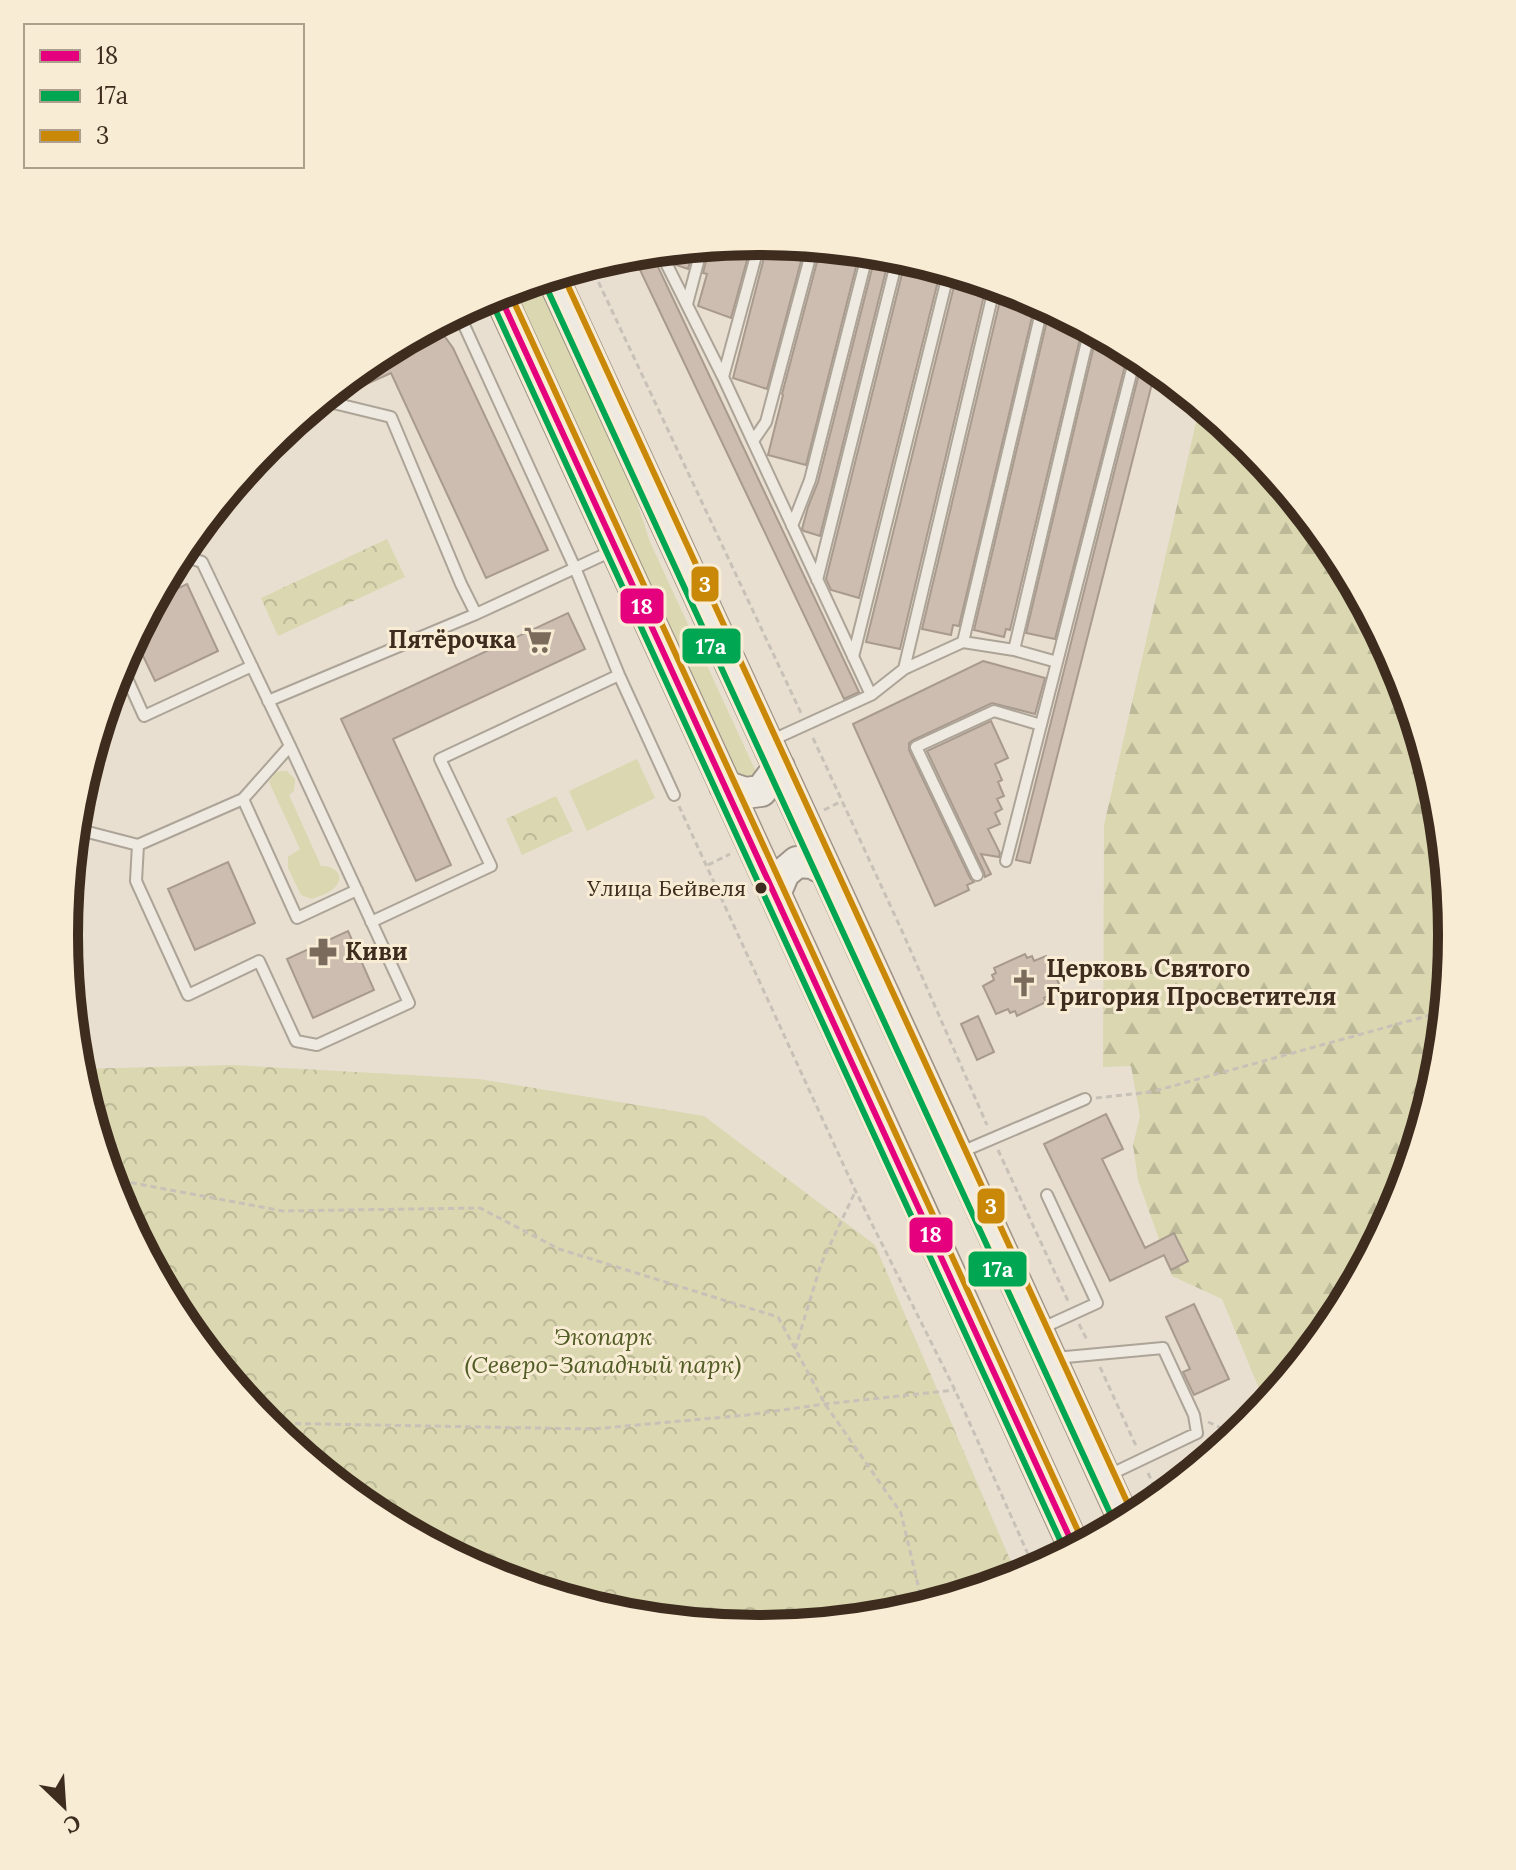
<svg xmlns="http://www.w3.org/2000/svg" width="1516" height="1870" font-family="Lora,serif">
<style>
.grass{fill:#dad7b1}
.forest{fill:url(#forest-firs)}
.park{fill:url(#park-crowns)}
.building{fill:#ccbdb0;stroke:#a99a8e;stroke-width:2}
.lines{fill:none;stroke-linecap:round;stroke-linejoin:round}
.lane-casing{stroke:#ada498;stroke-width:14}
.secondary-casing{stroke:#9d9388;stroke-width:34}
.path{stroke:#c8c1b8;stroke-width:3;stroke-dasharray:6 4;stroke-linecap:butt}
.lane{stroke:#efeae1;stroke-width:10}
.secondary{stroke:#efeae1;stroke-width:30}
.bus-1-casing{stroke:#f8ecd5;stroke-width:12}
.bus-2-casing{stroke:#f8ecd5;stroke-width:12}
.bus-3-casing{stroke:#f8ecd5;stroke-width:12}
.bus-1{stroke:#e5007d;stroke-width:6}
.bus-2{stroke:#00a651;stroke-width:6}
.bus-3{stroke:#c98808;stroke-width:6}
.bus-dot{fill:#3e2c1e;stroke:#f8ecd5;stroke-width:3}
.labels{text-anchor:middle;stroke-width:6;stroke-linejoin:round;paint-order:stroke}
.bus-label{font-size:22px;fill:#3e2c1e;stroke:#f8ecd5;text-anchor:end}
.poi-label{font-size:24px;font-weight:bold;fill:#3e2c1e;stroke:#f8ecd5;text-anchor:start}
.park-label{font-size:24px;font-style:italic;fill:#505c23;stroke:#f8ecd5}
.rim{fill:none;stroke:#3e2c1e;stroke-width:10}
.line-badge{stroke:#f8ecd5;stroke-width:3}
.badge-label{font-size:22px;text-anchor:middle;font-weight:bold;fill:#fff}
</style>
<defs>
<pattern id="forest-firs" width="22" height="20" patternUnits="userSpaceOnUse" patternTransform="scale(2)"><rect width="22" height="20" fill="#dad7b1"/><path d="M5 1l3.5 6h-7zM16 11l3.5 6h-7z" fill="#bcb998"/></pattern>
<pattern id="park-crowns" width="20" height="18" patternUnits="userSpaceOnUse" patternTransform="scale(2)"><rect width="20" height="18" fill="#dad7b1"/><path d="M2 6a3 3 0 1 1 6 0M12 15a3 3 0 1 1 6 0" fill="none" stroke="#bcb998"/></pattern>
</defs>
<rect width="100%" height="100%" fill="#e8dfd0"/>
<path class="grass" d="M538,280L629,477L650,542L757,774L755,780L739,779L512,288Z
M637,759L655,798L587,831L569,791Z
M281,771H287L295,779L294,791L289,795L321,866C332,865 346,874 336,886C331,893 319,896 312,899L301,895L288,868V857L300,849L269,782L276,772Z"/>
<path class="forest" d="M1200,405L1249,445L1335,550L1399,670L1439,800L1452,935L1439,1071L1399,1201L1335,1321L1246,1428L1265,1403L1222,1299L1172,1276L1138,1180L1133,1145L1140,1116L1131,1066L1103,1067L1104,825Z"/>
<path class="park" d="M387,539L405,577L278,636L261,598Z
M556,796L573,831L522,855L506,819Z
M234,1065L479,1079L704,1116L875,1245L1018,1578L893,1616L758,1629L622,1616L492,1576L372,1512L267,1425L181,1320L117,1200L77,1069Z"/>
<path class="building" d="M752,242L731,318L698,306L707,274L703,273L710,246Z
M768,242L805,246L767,389L733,378Z
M694,247L688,269L676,265L672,258L675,249Z
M821,247L860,251L806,465L768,455L783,395L782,394Z
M651,252L859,692L844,699L632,253Z
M876,253L890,254L820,536L804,531L802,529L808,507L818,482Z
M906,258L941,269L859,598L831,590L826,579Z
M957,274L987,283L900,649L866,642Z
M1003,288L1024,294L1036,300L959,626L953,625L951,635L922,629Z
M1050,308L1083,326L1010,630L1006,629L1004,637L974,630Z
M434,325L440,330L453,348L548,550L486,578L391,373L340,396L329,394L373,358Z
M1097,333L1129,350L1055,639L1026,633Z
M1143,358L1156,368L1030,863L1016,860Z
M187,584L218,651L155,681L134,637L155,599Z
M568,613L585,649L393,739L451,865L416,881L341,719Z
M983,661L1045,678L1035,714L992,703L913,740L909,743V750L970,878L974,882L967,885L969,890L935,906L853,724Z
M991,721L1008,758L995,764L1002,780L998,782L1004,796L997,799L1002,809L995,813L1000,824L988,829L1000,853L999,857L981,854L991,874L985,877L984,872L927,751Z
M228,862L255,923L195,950L168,889Z
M348,931L374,990L313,1018L287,959Z
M1025,954L1027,958L1032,956L1034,961L1046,956L1060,986L1048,991L1049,995L1044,998L1046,1002L1017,1016L1015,1011L1010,1013L1008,1009L996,1014L983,986L994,980L992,975L996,973L994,968Z
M978,1016L994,1052L977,1060L961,1024Z
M1106,1114L1123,1149L1102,1159L1145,1248L1174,1233L1188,1261L1171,1270L1164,1255L1110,1281L1044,1144Z
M1194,1304L1229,1379L1194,1395L1183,1372L1190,1369L1166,1317Z"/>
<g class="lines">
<defs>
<path id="lane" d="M660,251L723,377L871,695
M687,304L702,247
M458,312L575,568L619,675L674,795
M723,377L760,241
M321,400L391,417L461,584L476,614
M753,441L766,422L813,246
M792,526L810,480L868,252
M817,580L898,256
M963,642L1043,304
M1014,650L1090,329
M853,657L949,271
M120,663L144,716L252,666
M904,669L995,285
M268,701L476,614L614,550
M770,741L871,695L904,669L963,642L1014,650L1057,662
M290,746L243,799L297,918L357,890
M74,832L80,830L138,845L136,881L188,995L259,961L296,1041L317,1045L409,1003L290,746L202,562L178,554
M138,845L243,799
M1006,861L1136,354
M977,875L916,747L994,711L1041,725
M371,922L491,866L440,759L619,675
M959,1153L1085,1099
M1040,1329L1097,1303L1047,1195
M1055,1358L1163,1348L1194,1415L1197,1433L1107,1476"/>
<path id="secondary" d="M552,276L957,1154L1125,1522
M498,292L917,1202L1075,1549
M725,786L745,793L761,791L779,767
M775,894L784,873L797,862L812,863L826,870"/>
</defs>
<use href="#lane" class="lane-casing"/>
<use href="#secondary" class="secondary-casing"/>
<path class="path" d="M590,264L801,713
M813,738L902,931L987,1125
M679,806L855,1190L955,1390L1035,1570
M824,810L842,801
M708,865L730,854
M1096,1098L1151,1092L1445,1011
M998,1150L1069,1303
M111,1181H122L283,1211L480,1208L559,1249L778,1317L825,1404L901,1513L920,1593L915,1609
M1079,1324L1088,1342
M795,1349L821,1264L855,1192
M1100,1367L1137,1448
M1208,1422L1237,1435
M265,1423L593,1429L747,1415L825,1404L955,1390
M1148,1473L1160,1498"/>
<use href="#lane" class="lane"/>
<use href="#secondary" class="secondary"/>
<defs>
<path id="bus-1" d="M498,292L1075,1549"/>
<path id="bus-2" d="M543,280L1116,1526
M489,296L1066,1553"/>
<path id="bus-3" d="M562,273L1134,1517
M508,289L1084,1544"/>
</defs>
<use href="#bus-1" class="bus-1-casing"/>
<use href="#bus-2" class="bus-2-casing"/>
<use href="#bus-3" class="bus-3-casing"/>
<use href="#bus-1" class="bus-1"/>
<use href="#bus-2" class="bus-2"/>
<use href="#bus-3" class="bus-3"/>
</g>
<defs>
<symbol id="supermarket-bare" viewBox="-9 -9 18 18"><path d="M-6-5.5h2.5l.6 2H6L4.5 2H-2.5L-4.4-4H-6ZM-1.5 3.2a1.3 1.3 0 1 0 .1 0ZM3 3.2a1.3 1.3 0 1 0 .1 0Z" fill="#7a6b5c" stroke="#f8ecd5" stroke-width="2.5" paint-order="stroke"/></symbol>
<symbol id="pharmacy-bare" viewBox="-9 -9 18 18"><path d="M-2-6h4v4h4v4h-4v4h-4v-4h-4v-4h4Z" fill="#7a6b5c" stroke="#f8ecd5" stroke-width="2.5" paint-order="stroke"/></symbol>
<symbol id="church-bare" viewBox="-9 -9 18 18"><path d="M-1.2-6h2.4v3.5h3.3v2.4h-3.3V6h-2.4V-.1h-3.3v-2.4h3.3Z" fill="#7a6b5c" stroke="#f8ecd5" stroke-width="2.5" paint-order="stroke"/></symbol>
</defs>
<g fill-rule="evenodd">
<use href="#supermarket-bare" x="518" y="620" width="40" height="40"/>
<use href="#pharmacy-bare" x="303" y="932" width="40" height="40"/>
<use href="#church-bare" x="1004" y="963" width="40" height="40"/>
</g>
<circle class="bus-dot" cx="761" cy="888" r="7"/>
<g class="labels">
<g class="bus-label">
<text x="746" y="896">Улица Бейвеля</text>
</g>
<g class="poi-label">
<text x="516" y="648" text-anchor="end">Пятёрочка</text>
<text x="345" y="960">Киви</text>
<text x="1046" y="977">Церковь Святого<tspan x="1046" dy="28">Григория Просветителя</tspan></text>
</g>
<g class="park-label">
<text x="603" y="1345">Экопарк<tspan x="603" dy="28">(Северо-Западный парк)</tspan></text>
</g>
</g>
<path d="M0 0H1516V1870H0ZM78 935a680 680 0 1 1 1360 0a680 680 0 1 1-1360 0Z" fill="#f8ecd5" fill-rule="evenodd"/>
<path class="rim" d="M78 935a680 680 0 1 1 1360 0a680 680 0 1 1-1360 0Z"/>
<g class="line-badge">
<rect x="690" y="565" width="30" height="38" rx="8" fill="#c98808"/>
<rect x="619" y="587" width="46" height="38" rx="8" fill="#e5007d"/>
<rect x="681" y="627" width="61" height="38" rx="8" fill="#00a651"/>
<rect x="976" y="1187" width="30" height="38" rx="8" fill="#c98808"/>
<rect x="908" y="1216" width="46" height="38" rx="8" fill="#e5007d"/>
<rect x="967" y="1250" width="61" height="38" rx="8" fill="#00a651"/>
</g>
<g class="badge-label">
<text x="705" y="592">3</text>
<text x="642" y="614">18</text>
<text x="711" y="654">17a</text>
<text x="991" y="1214">3</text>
<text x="931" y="1242">18</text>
<text x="998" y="1277">17a</text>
</g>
<rect x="24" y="24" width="280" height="144" fill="#f8ecd5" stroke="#ae9f8c" stroke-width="2"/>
<rect x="40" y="50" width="40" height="12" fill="#e5007d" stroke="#ae9f8c" stroke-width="2"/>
<text x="96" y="64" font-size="24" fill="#3e2c1e">18</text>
<rect x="40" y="90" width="40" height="12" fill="#00a651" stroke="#ae9f8c" stroke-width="2"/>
<text x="96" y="104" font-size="24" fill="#3e2c1e">17a</text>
<rect x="40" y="130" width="40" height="12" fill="#c98808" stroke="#ae9f8c" stroke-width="2"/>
<text x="96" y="144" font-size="24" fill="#3e2c1e">3</text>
<g transform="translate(64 1806) rotate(155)" stroke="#f8ecd5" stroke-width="6" paint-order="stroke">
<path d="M0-6L14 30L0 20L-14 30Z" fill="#3e2c1e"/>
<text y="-12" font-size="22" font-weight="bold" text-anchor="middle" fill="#3e2c1e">С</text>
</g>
</svg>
